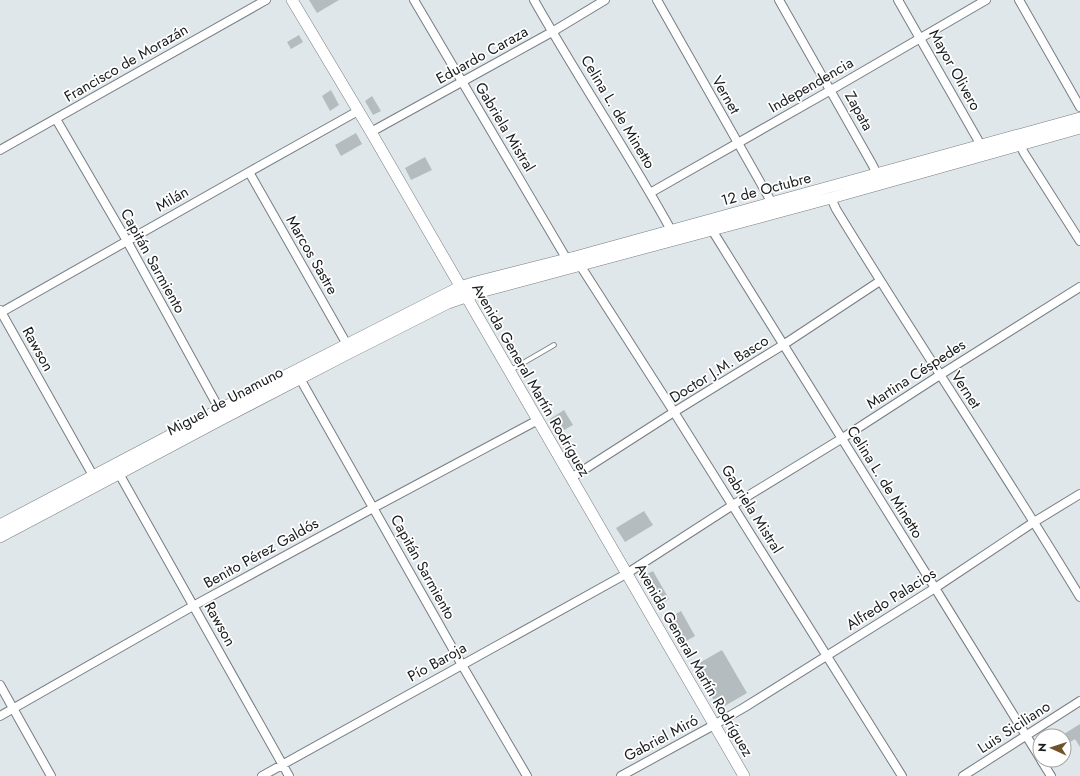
<svg xmlns="http://www.w3.org/2000/svg" width="1080" height="776" font-family="Jost,sans-serif">
<style>
.building{fill:#b5bcc0}
.lines{fill:none;stroke-linecap:round;stroke-linejoin:round}
.lane-casing{stroke:#777d82;stroke-width:5.5}
.street-casing{stroke:#777d82;stroke-width:10}
.secondary-casing{stroke:#777d82;stroke-width:12}
.lane{stroke:#fff;stroke-width:4}
.street{stroke:#fff;stroke-width:8}
.secondary{stroke:#fff;stroke-width:11}
.labels{text-anchor:middle;stroke-width:3.5;stroke-linejoin:round;paint-order:stroke}
.street-label{font-size:15px;fill:#191c1d;stroke:#fff}
</style>
<rect width="100%" height="100%" fill="#dfe7eb"/>
<path class="building" d="M309,0H339L317,13Z
M299,35L303,42L291,49L287,42Z
M331,90L339,105L330,111L322,96Z
M372,96L381,111L373,115L365,101Z
M356,133L362,144L341,156L335,145Z
M425,157L432,170L411,180L405,168Z
M564,410L573,425L559,433L550,419Z
M644,511L653,525L625,542L616,528Z
M653,571L669,599L658,606L643,583L645,575Z
M681,611L695,636L681,644L667,619Z
M722,650L747,693L723,707L716,704L694,666Z
M1080,724V747L1075,739L1064,746V734Z"/>
<g class="lines">
<defs>
<path id="lane" d="M511,370L554,345"/>
<path id="street" d="M414,0L569,263
M534,0C578,78 628,152 671,230V236
M657,0L772,203
M779,0L872,164L877,174
M898,0L978,140L981,151
M1019,0L1080,107
M56,119L127,241L222,414
M371,132L552,32L605,0
M1019,140L1020,145L1024,153L1080,241
M0,150L266,0
M249,172L349,348
M650,193L831,90L986,0
M831,198L836,209C915,339 1001,466 1080,597
M710,225L712,230L935,588L1040,758
M578,262L674,412L902,776
M0,310L95,479
M0,313L249,172L358,111
M298,375L462,665L527,776
M117,470L289,776
M571,478L674,412L783,345L880,281
M0,685L51,776
M0,716L193,606L373,508L538,420
M1041,760L1051,776
M262,776L626,574L733,505L841,439L940,375L1080,287
M621,776L714,725L745,707L935,588L1034,522L1080,494
M963,776L1080,701"/>
<path id="secondary" d="M292,0L371,132L744,776
M0,525L220,409L444,295L460,287L476,282L575,257L1080,118
M0,537L224,418L351,352L448,303L480,292L831,198L1080,128"/>
</defs>
<use href="#lane" class="lane-casing"/>
<use href="#street" class="street-casing"/>
<use href="#secondary" class="secondary-casing"/>
<use href="#lane" class="lane"/>
<use href="#street" class="street"/>
<use href="#secondary" class="secondary"/>
</g>
<g class="labels">
<g class="street-label">
<text transform="translate(482 55) rotate(-29)" y="5">Eduardo Caraza</text>
<text transform="translate(126 63) rotate(-30)" y="5">Francisco de Morazán</text>
<text transform="translate(955 70) rotate(61)" y="5">Mayor Olivero</text>
<text transform="translate(811 85) rotate(-30)" y="5">Independencia</text>
<text transform="translate(726 95) rotate(60)" y="5">Vernet</text>
<text transform="translate(859 111) rotate(61)" y="5">Zapata</text>
<text transform="translate(618 112) rotate(59)" y="5">Celina L. de Minetto</text>
<text transform="translate(505 127) rotate(59)" y="5">Gabriela Mistral</text>
<text transform="translate(766 189) rotate(-15)" y="5">12 de Octubre</text>
<text transform="translate(172 199) rotate(-30)" y="5">Milán</text>
<text transform="translate(312 255) rotate(60)" y="5">Marcos Sastre</text>
<text transform="translate(153 261) rotate(61)" y="5">Capitán Sarmiento</text>
<text transform="translate(38 349) rotate(61)" y="5">Rawson</text>
<text transform="translate(719 369) rotate(-32)" y="5">Doctor J.M. Basco</text>
<text transform="translate(916 374) rotate(-33)" y="5">Martina Céspedes</text>
<text transform="translate(531 380) rotate(60)" y="5">Avenida General Martín Rodríguez</text>
<text transform="translate(966 390) rotate(57)" y="5">Vernet</text>
<text transform="translate(225 401) rotate(-28)" y="5">Miguel de Unamuno</text>
<text transform="translate(885 482) rotate(58)" y="5">Celina L. de Minetto</text>
<text transform="translate(752 509) rotate(58)" y="5">Gabriela Mistral</text>
<text transform="translate(261 553) rotate(-29)" y="5">Benito Pérez Galdós</text>
<text transform="translate(423 567) rotate(61)" y="5">Capitán Sarmiento</text>
<text transform="translate(891 599) rotate(-32)" y="5">Alfredo Palacios</text>
<text transform="translate(220 624) rotate(61)" y="5">Rawson</text>
<text transform="translate(694 660) rotate(60)" y="5">Avenida General Martín Rodríguez</text>
<text transform="translate(437 662) rotate(-29)" y="5">Pío Baroja</text>
<text transform="translate(1014 727) rotate(-33)" y="5">Luis Siciliano</text>
<text transform="translate(661 738) rotate(-28)" y="5">Gabriel Miró</text>
</g>
</g>
<g transform="translate(1052 748) rotate(273)"><circle r="19" fill="#ffffff" stroke="#a3a4a5"/>
<path d="M0-3L7 15L0 10L-7 15Z" fill="#725228"/>
<text y="-6" font-size="11" font-weight="bold" text-anchor="middle" fill="#191c1d">N</text>
</g>
</svg>
